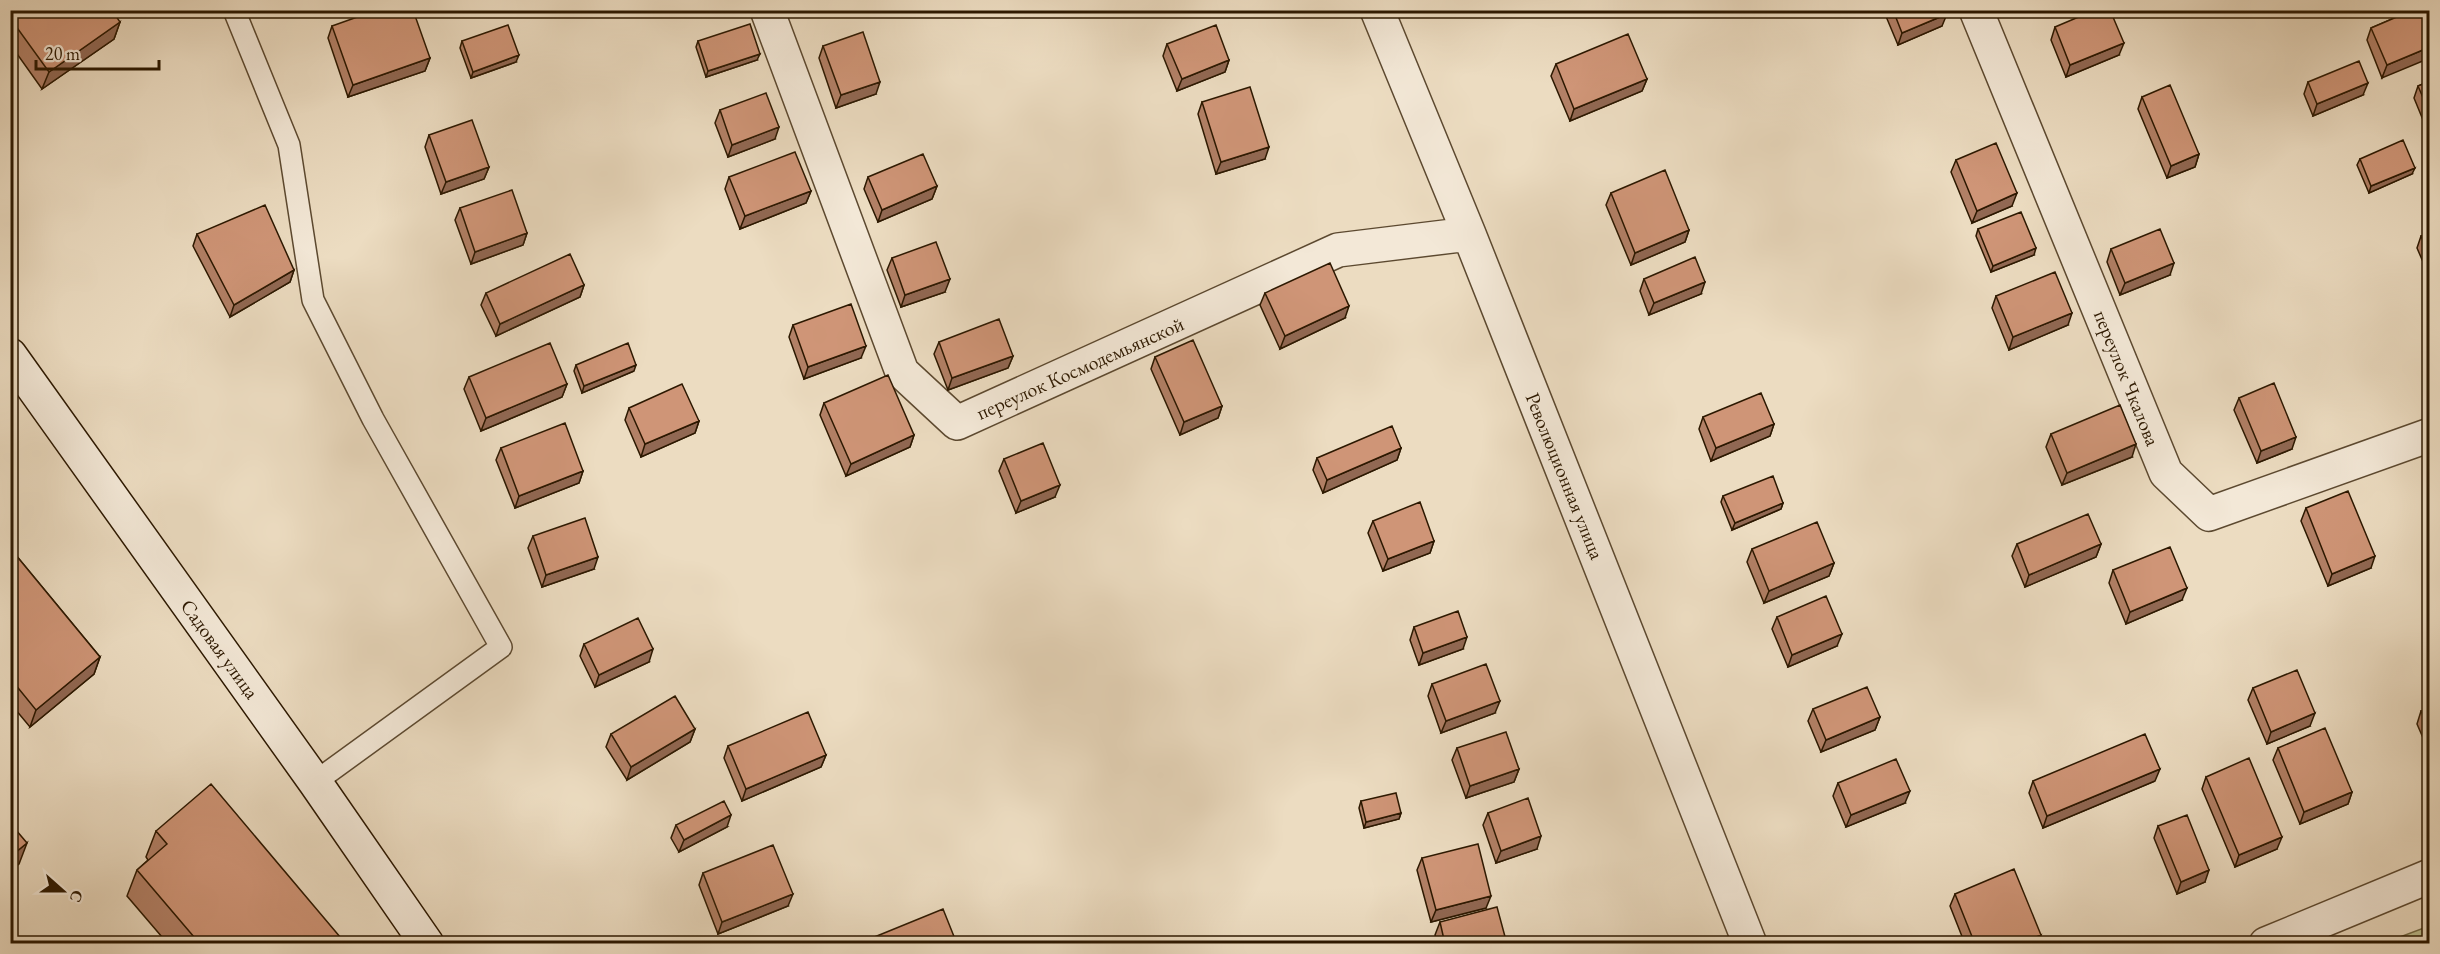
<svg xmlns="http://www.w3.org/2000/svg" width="2440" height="954" font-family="'EB Garamond',serif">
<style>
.green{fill:#bdbf8f;stroke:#746c48;stroke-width:1.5}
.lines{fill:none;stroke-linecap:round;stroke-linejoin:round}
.lane-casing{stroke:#5c4930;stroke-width:24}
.street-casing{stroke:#5c4930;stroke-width:36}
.secondary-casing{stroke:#2c1800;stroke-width:36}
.lane{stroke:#f3e8d7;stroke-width:21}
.street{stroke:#f3e8d7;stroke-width:33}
.secondary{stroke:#f3e8d7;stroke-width:33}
.wall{fill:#b28066;stroke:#2c1800;stroke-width:1.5}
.shaded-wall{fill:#916853;stroke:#2c1800;stroke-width:1.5}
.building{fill:#cf9577;stroke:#2c1800;stroke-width:1.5}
.labels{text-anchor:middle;stroke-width:4.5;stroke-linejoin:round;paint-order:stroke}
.street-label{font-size:20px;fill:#2c1800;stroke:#f3e8d7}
</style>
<rect width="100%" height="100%" fill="#ecdcc1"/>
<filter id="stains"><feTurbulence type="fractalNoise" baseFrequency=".00333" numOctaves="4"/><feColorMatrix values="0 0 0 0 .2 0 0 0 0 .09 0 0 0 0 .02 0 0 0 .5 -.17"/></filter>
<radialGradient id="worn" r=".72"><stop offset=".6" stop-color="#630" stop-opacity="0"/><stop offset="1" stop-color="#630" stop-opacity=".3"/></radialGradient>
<path class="green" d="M2429,926V943H2384Z"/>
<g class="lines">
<defs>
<path id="lane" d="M234,10L289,145L313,300L373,419L501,647L315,782"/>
<path id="street" d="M767,10L902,372L957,423L1338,250L1469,234
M1377,10L1469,234L1750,944
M1976,10L2166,473L2209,514L2430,435
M2266,944L2430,876"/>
<path id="secondary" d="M10,355L315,782L427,944"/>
</defs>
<use href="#lane" class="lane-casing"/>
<use href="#street" class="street-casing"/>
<use href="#secondary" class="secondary-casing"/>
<use href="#lane" class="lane"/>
<use href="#street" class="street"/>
<use href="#secondary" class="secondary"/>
</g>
<path class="wall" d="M10,10L120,22L114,39L42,89L10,44Z
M1886,10H1945L1942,26L1898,45L1885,14Z
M2413,10L2382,78L2367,40L2371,28Z
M332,26L430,58L425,71L348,97L328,38Z
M2055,27L2119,55L2066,77L2051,40Z
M462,41L516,62L471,78L460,48Z
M698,41L757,60L706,77L696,47Z
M1167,44L1229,60L1225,72L1177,91L1163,56Z
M823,46L876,94L836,108L819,58Z
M1556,64L1647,79L1642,91L1570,121L1551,76Z
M2430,81V137L2414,98L2418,86Z
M2308,82L2363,95L2313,116L2304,94Z
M2142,97L2199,154L2195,167L2167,178L2138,109Z
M1202,102L1265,159L1216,174L1198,114Z
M720,110L775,139L728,157L715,123Z
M429,135L489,167L484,179L441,194L425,147Z
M2360,159L2412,174L2369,193L2357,165Z
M1956,160L2012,206L1972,223L1951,172Z
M729,177L811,191L806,203L740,229L725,189Z
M868,177L937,186L932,199L878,222L864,189Z
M1611,193L1689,230L1685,242L1631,265L1606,205Z
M460,208L527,233L523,245L471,264L455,220Z
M1978,229L2034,255L1991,272L1976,236Z
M2430,233V278L2417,248L2421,236Z
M197,234L294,270L290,282L230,317L193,246Z
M2111,249L2170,275L2120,295L2107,262Z
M892,258L945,292L901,307L887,270Z
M1644,279L1701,294L1649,315L1640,291Z
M584,285L580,297L496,336L481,305L486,293Z
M1265,293L1345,318L1280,349L1260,305Z
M1996,296L2068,325L2009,350L1992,308Z
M793,325L861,358L804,379L789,337Z
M939,342L1013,356L1008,368L948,390L934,354Z
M1155,357L1222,406L1218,418L1180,435L1151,369Z
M576,365L634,371L582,393L574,371Z
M469,377L567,384L562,397L481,431L464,389Z
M2239,398L2292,449L2257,463L2234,410Z
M824,403L914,435L910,447L846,476L820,415Z
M629,408L699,421L695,433L641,457L625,420Z
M1703,417L1774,424L1770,436L1711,461L1699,429Z
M2051,434L2132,457L2062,485L2046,447Z
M501,448L583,471L579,483L515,508L496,460Z
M1401,448L1397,460L1323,493L1313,470L1317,458Z
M1004,459L1055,497L1016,513L999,471Z
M1723,496L1783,503L1781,509L1732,530L1721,502Z
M2306,508L2371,568L2328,586L2301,521Z
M1373,521L1434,541L1430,553L1383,571L1368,533Z
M533,536L594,569L542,587L528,548Z
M2017,544H2101L2096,557L2025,587L2012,556Z
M10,548L100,657L94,674L30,727L10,703Z
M1752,549L1834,563L1829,576L1764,603L1747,562Z
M2113,570L2182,600L2126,624L2109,583Z
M1777,617L1837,646L1788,667L1772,629Z
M1414,627L1463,649L1419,665L1410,640Z
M584,644L649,662L595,687L580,656Z
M1432,684L1495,713L1441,733L1428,696Z
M2253,688L2310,726L2267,744L2248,700Z
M2430,708V754L2417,724L2421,711Z
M1813,709L1880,717L1875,730L1821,752L1808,721Z
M695,729L690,742L627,780L606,747L611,734Z
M728,746L826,755L821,767L742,801L724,758Z
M1457,748L1519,769L1514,782L1466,798L1452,760Z
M2278,748L2352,792L2348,804L2300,824L2273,760Z
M2206,777L2277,849L2235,867L2202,789Z
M2033,781H2155L2043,828L2029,793Z
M1838,783L1905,803L1846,827L1833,796Z
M1361,801L1401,813L1399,819L1364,828L1359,808Z
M1488,813L1537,849L1496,863L1483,825Z
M676,825L727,827L679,852L671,838Z
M2158,826L2205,882L2177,894L2154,838Z
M156,831L346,944H168L127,896L137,870L148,860L146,857Z
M1422,858L1486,908L1431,922L1417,870Z
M703,873L788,906L718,934L699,885Z
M1955,894L2037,944H1965L1950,906Z
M1440,922L1507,944H1438L1435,935Z"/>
<path class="shaded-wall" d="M1947,14L1942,26L1898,45L1902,33Z
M120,22L114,39L42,89L49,72Z
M2124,43L2119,55L2066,77L2070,65Z
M2430,47V58L2382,78L2387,65Z
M760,54L757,60L706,77L708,71Z
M519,55L516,62L471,78L473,72Z
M430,58L425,71L348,97L353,85Z
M1229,60L1225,72L1177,91L1182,79Z
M1647,79L1642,91L1570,121L1574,109Z
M880,82L876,94L836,108L841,95Z
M2368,83L2363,95L2313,116L2317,104Z
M779,127L775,139L728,157L732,145Z
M1269,147L1265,159L1216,174L1221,162Z
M2199,154L2195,167L2167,178L2171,166Z
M489,167L484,179L441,194L446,182Z
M2415,168L2412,174L2369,193L2371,186Z
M937,186L932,199L878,222L882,210Z
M811,191L806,203L740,229L745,216Z
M2017,193L2012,206L1972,223L1977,211Z
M1689,230L1685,242L1631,265L1635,253Z
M527,233L523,245L471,264L475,252Z
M2036,248L2034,255L1991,272L1993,266Z
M2174,263L2170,275L2120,295L2125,283Z
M294,270L290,282L230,317L234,305Z
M950,279L945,292L901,307L905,295Z
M1705,282L1701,294L1649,315L1654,303Z
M584,285L580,297L496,336L500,324Z
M1349,306L1345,318L1280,349L1285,336Z
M2072,313L2068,325L2009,350L2013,337Z
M866,346L861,358L804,379L808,367Z
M1013,356L1008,368L948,390L952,378Z
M636,365L634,371L582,393L584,386Z
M567,384L562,397L481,431L486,418Z
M1222,406L1218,418L1180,435L1184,422Z
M699,421L695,433L641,457L645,444Z
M1774,424L1770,436L1711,461L1716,448Z
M914,435L910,447L846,476L851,464Z
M2296,437L2292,449L2257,463L2261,451Z
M2136,444L2132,457L2062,485L2067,473Z
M1401,448L1397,460L1323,493L1327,480Z
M583,471L579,483L515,508L519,496Z
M1060,485L1055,497L1016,513L1021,501Z
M1783,503L1781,509L1732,530L1735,523Z
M1434,541L1430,553L1383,571L1388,559Z
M2101,544L2096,557L2025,587L2029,575Z
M2375,556L2371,568L2328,586L2332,574Z
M598,557L594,569L542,587L546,575Z
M1834,563L1829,576L1764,603L1769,591Z
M2187,588L2182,600L2126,624L2130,612Z
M1842,634L1837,646L1788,667L1792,655Z
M1467,637L1463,649L1419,665L1423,653Z
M653,649L649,662L595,687L599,675Z
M100,657L94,674L30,727L36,710Z
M1500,701L1495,713L1441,733L1446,721Z
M2315,713L2310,726L2267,744L2271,732Z
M1880,717L1875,730L1821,752L1826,740Z
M695,729L690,742L627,780L631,767Z
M826,755L821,767L742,801L746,789Z
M1519,769L1514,782L1466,798L1470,786Z
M2160,769L2155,781L2043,828L2047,816Z
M1910,791L1905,803L1846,827L1851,815Z
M2352,792L2348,804L2300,824L2304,812Z
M1401,813L1399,819L1364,828L1366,822Z
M731,815L727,827L679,852L684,840Z
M1541,836L1537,849L1496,863L1501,851Z
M2282,837L2277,849L2235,867L2239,855Z
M27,843L19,864L10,871V857Z
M2209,870L2205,882L2177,894L2181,882Z
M793,894L788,906L718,934L722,922Z
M1491,896L1486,908L1431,922L1436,910Z
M2041,935L2037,944H2019Z"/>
<path class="building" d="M10,10H112L120,22L49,72L10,18Z
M377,10H413L430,58L353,85L332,26Z
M1893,10H1945L1947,14L1902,33Z
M2095,10H2110L2124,43L2070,65L2055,27Z
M2413,10H2430V47L2387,65L2371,28Z
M750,24L760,54L708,71L698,41Z
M508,25L519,55L473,72L462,41Z
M1216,25L1229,60L1182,79L1167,44Z
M863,32L880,82L841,95L823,46Z
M1628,34L1647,79L1574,109L1556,64Z
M2359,61L2368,83L2317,104L2308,82Z
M2430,81V114L2418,86Z
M2170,85L2199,154L2171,166L2142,97Z
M1250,87L1269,147L1221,162L1202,102Z
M766,93L779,127L732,145L720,110Z
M472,120L489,167L446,182L429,135Z
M2403,140L2415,168L2371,186L2360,159Z
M1996,143L2017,193L1977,211L1956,160Z
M795,152L811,191L745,216L729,177Z
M923,154L937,186L882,210L868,177Z
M1665,170L1689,230L1635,253L1611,193Z
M512,190L527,233L475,252L460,208Z
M265,205L294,270L234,305L197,234Z
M2021,212L2036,248L1993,266L1978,229Z
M2160,229L2174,263L2125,283L2111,249Z
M2430,233V256L2421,236Z
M936,242L950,279L905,295L892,258Z
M570,254L584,285L500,324L486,293Z
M1695,257L1705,282L1654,303L1644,279Z
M1330,263L1349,306L1285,336L1265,293Z
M2055,272L2072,313L2013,337L1996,296Z
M851,304L866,346L808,367L793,325Z
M999,319L1013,356L952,378L939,342Z
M1193,340L1222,406L1184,422L1155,357Z
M550,343L567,384L486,418L469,377Z
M628,343L636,365L584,386L576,365Z
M888,375L914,435L851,464L824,403Z
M2274,383L2296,437L2261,451L2239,398Z
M682,384L699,421L645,444L629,408Z
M1761,393L1774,424L1716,448L1703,417Z
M2120,405L2136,444L2067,473L2051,434Z
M565,423L583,471L519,496L501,448Z
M1392,426L1401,448L1327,480L1317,458Z
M1043,443L1060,485L1021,501L1004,459Z
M1773,476L1783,503L1735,523L1723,496Z
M2348,491L2375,556L2332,574L2306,508Z
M1420,502L1434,541L1388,559L1373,521Z
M2088,514L2101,544L2029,575L2017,544Z
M585,518L598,557L546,575L533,536Z
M1817,522L1834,563L1769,591L1752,549Z
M2170,547L2187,588L2130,612L2113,570Z
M10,548L100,657L36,710L10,678Z
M1826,596L1842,634L1792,655L1777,617Z
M1458,611L1467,637L1423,653L1414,627Z
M638,618L653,649L599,675L584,644Z
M1486,664L1500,701L1446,721L1432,684Z
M2297,670L2315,713L2271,732L2253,688Z
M1867,687L1880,717L1826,740L1813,709Z
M675,696L695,729L631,767L611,734Z
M2430,708V731L2421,711Z
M808,712L826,755L746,789L728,746Z
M2325,728L2352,792L2304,812L2278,748Z
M1506,732L1519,769L1470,786L1457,748Z
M2145,734L2160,769L2047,816L2033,781Z
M2249,758L2282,837L2239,855L2206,777Z
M1896,759L1910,791L1851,815L1838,783Z
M211,784L346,944H200L137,870L167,844L156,831Z
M1396,793L1401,813L1366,822L1361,801Z
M1528,798L1541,836L1501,851L1488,813Z
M724,801L731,815L684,840L676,825Z
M2187,815L2209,870L2181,882L2158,826Z
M10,823L27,843L10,857Z
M1478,844L1491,896L1436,910L1422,858Z
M773,845L793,894L722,922L703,873Z
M2014,869L2041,935L2019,944H1975L1955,894Z
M1497,907L1507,944H1445L1440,922Z
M943,909L957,944H874L872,938Z"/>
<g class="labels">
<g class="street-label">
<text transform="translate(1080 368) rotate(-24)" y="7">переулок Космодемьянской</text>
<text transform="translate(2127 378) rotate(68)" y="7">переулок Чкалова</text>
<text transform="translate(1565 476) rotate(68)" y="7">Революционная улица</text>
<text transform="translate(220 649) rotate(54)" y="7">Садовая улица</text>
</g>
</g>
<rect width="2440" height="954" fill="none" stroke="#ecdcc1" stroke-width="36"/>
<rect x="12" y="12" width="2416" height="930" fill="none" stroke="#2c1800" stroke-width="3"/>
<rect x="18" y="18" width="2404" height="918" fill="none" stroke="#2c1800" stroke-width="1.5"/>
<g transform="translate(63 891) rotate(111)" stroke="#f3e8d7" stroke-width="4.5" paint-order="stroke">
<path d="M0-4.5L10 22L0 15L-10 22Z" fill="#2c1800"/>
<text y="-9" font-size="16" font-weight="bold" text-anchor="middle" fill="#2c1800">С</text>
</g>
<path d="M36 60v9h123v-9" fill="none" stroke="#2c1800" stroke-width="3"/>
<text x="45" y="60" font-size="18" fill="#2c1800" stroke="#f3e8d7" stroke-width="4.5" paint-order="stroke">20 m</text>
<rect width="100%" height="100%" filter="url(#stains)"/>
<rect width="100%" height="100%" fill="url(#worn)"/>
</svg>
